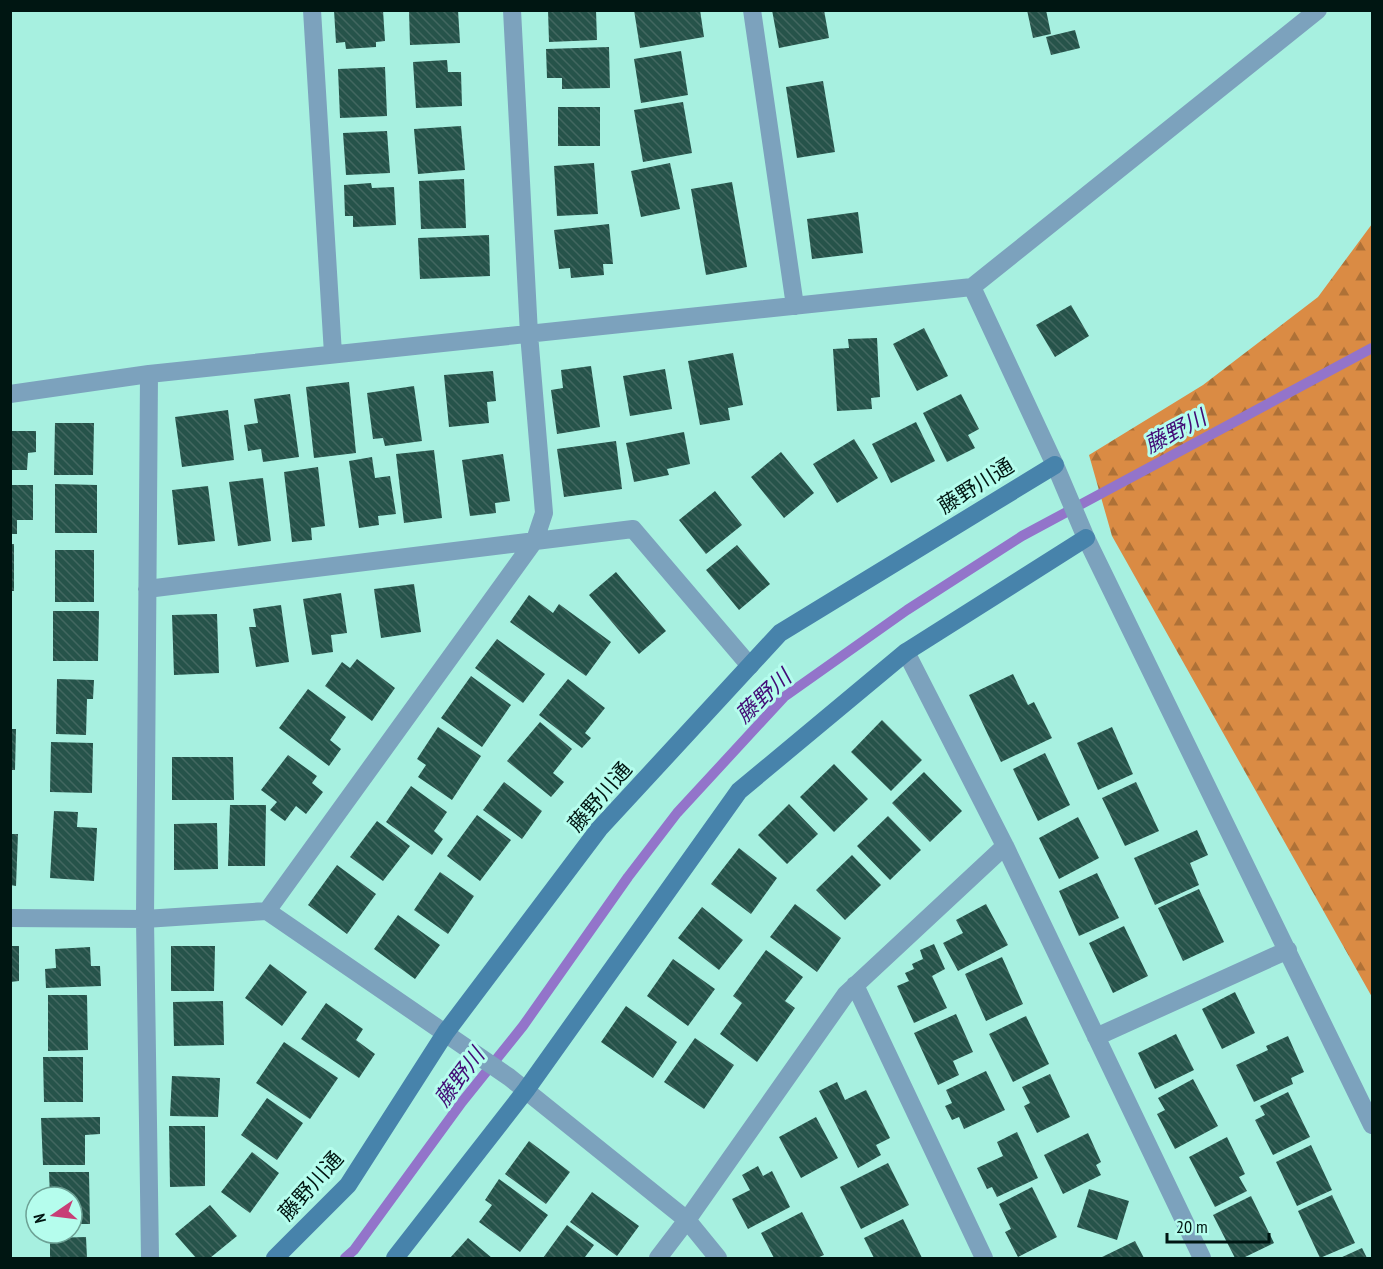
<svg xmlns="http://www.w3.org/2000/svg" width="1383" height="1269" font-family="'PT Sans Narrow','Noto Sans JP',sans-serif">
<style>
.forest{fill:url(#forest-firs)}
.lines{fill:none;stroke-linecap:round;stroke-linejoin:round}
.stream{stroke:#9374ca;stroke-width:10}
.building{fill:url(#building-back-hatch)}
.street{stroke:#7ca2bd;stroke-width:18}
.secondary{stroke:#4783ab;stroke-width:18}
.labels{text-anchor:middle;stroke-width:6;stroke-linejoin:round;paint-order:stroke}
.street-label{font-size:21px;fill:#001612;stroke:#b5fded}
.water-label{font-size:22px;font-style:italic;fill:#420b76;stroke:#b5fded}
</style>
<defs>
<pattern id="forest-firs" width="22" height="20" patternUnits="userSpaceOnUse" patternTransform="scale(1.5)"><rect width="22" height="20" fill="#da8b44"/><path d="M5 1l3.5 6h-7zM16 11l3.5 6h-7z" fill="#ae7137"/></pattern>
<pattern id="building-back-hatch" width="6" height="6" patternUnits="userSpaceOnUse" patternTransform="scale(1.5)"><rect width="6" height="6" fill="#26534a"/><path d="M-1 5l2 2M0 0l6 6M5-1l2 2" fill="none" stroke="#426760"/></pattern>
</defs>
<rect width="100%" height="100%" fill="#a7f0e0"/>
<path class="forest" d="M1372,224V997L1112,536L1089,455L1203,385L1318,297Z"/>
<g class="lines">
<path class="stream" d="M345,1258L354,1250L462,1102L523,1026L628,877L677,813L784,697L907,610L1022,536L1372,348"/>
</g>
<path class="building" d="M334,10H383L385,41L376,42V47L346,49L345,42L336,43Z
M409,10H458L460,43L410,45Z
M548,10H596L597,40L549,42Z
M634,10H700L704,37L640,48Z
M772,10H824L829,38L779,48Z
M1027,10H1046L1051,34L1033,38Z
M1075,30L1080,48L1051,55L1046,37Z
M609,47L610,88L562,89V78H547L546,49Z
M681,51L688,95L641,103L634,59Z
M447,60L448,72H461L462,106L416,108L413,62Z
M385,67L387,116L340,118L338,69Z
M823,81L835,152L797,158L786,87Z
M683,102L692,153L643,162L634,110Z
M558,107H600V146H558Z
M461,126L465,170L418,174L414,129Z
M387,131L390,173L346,175L343,133Z
M594,163L598,214L557,216L554,166Z
M670,163L680,209L641,217L631,171Z
M464,179L466,228L421,229L419,181Z
M732,182L747,267L706,275L691,189Z
M371,183L372,188L394,187L396,225L353,227V216H345L344,185Z
M858,212L863,253L812,259L807,219Z
M609,224L613,264H603L604,275L571,278L570,268L559,269L554,230Z
M489,235L490,276L420,279L418,238Z
M1071,305L1089,336L1055,357L1036,325Z
M924,328L948,376L917,391L893,344Z
M877,338L880,397L871,398L872,409L837,411L833,349L849,348L848,339Z
M733,353L743,405L728,408L730,420L700,425L688,361Z
M591,366L600,427L557,434L551,390L563,388L561,370Z
M665,369L672,409L630,416L623,376Z
M493,371L496,401L487,402L489,423L449,427L444,375Z
M349,382L356,453L314,458L306,387Z
M414,386L422,441L385,446L383,438L373,439L367,393Z
M290,394L299,457L263,462L261,449L248,451L244,425L258,423L254,399Z
M961,394L979,429L968,435L975,448L947,462L923,413Z
M228,410L234,460L182,467L175,417Z
M916,422L935,461L891,483L872,444Z
M55,423H94L93,475H54Z
M10,431H36V452L28,453L27,470H10Z
M684,432L690,464L667,469L669,475L634,482L626,443Z
M854,439L878,478L837,503L813,464Z
M616,441L622,489L564,497L557,449Z
M434,450L442,518L404,523L396,454Z
M781,452L814,493L784,518L751,477Z
M503,454L510,501L495,503L496,513L470,516L462,460Z
M372,457L375,478L390,476L396,514L378,516L379,525L359,528L349,461Z
M318,467L325,526L311,528L312,540L292,542L284,472Z
M263,478L271,541L238,546L229,482Z
M55,484L97,485V533H55Z
M10,485H33V520H17V534H10Z
M208,486L215,541L178,545L172,490Z
M715,491L742,525L706,554L679,520Z
M10,544H14V591H10Z
M737,545L770,584L739,610L706,570Z
M55,550H94V602H55Z
M616,572L666,631L639,654L589,595Z
M414,584L421,632L381,638L374,589Z
M341,593L347,633L331,635L333,652L312,655L303,599Z
M529,595L553,613L559,604L611,642L586,676L510,622Z
M281,605L289,662L256,667L249,627H256L253,609Z
M53,611H99L98,661H53Z
M217,614L219,673L174,675L172,615Z
M497,639L545,674L523,703L475,668Z
M357,659L395,688L372,721L325,686L342,662L350,668Z
M1013,674L1028,705L1034,702L1052,738L1001,762L969,695Z
M471,676L511,705L482,747L441,718Z
M57,679L94,680L93,699H87L86,735L56,734Z
M568,679L605,708L585,733L591,738L582,748L539,715Z
M308,689L346,717L330,740L341,749L329,766L279,728Z
M882,720L922,760L891,791L851,752Z
M540,722L572,749L553,773L564,782L551,797L507,761Z
M438,727L481,756L452,800L418,777L426,765L417,759Z
M1112,727L1133,774L1098,790L1077,743Z
M10,729H16L15,770H10Z
M51,742L93,743L92,793L50,792Z
M1045,753L1070,805L1038,821L1013,769Z
M288,755L317,776L312,783L323,792L306,814L296,806L285,821L270,810L277,802L261,790Z
M172,757H233L234,800H172Z
M834,764L868,799L834,832L800,797Z
M924,772L962,811L930,842L892,803Z
M504,782L542,811L522,839L483,810Z
M1136,782L1159,831L1125,846L1102,798Z
M411,786L447,812L434,831L443,839L432,855L386,822Z
M789,804L818,834L787,864L758,835Z
M230,805H266L265,866H228Z
M54,811L78,812L77,827L97,828L94,881L50,878Z
M477,815L511,840L480,881L447,856Z
M888,816L921,850L890,880L857,846Z
M1078,817L1099,858L1059,879L1039,838Z
M377,821L410,846L383,881L350,857Z
M217,823L218,869L174,870V824Z
M1197,830L1208,855L1190,863L1199,885L1155,905L1134,858Z
M10,834H18L16,886L10,885Z
M739,848L777,878L751,914L711,884Z
M852,855L881,885L845,920L816,890Z
M337,865L376,894L347,934L308,905Z
M440,872L474,896L448,934L414,910Z
M1097,873L1119,918L1079,936L1059,891Z
M1199,889L1224,942L1183,961L1158,908Z
M795,904L841,938L817,972L770,937Z
M986,904L1008,945L958,971L943,943L963,933L956,920Z
M702,907L743,940L719,970L678,938Z
M398,915L440,945L415,979L374,949Z
M1124,926L1148,976L1113,993L1089,943Z
M934,944L945,969L932,976L947,1008L914,1023L897,986L909,981L905,973L914,969L912,964L923,959L920,950Z
M10,946H19V981L10,982Z
M171,946H215L214,991H171Z
M90,947L91,966H100L101,986L46,988L45,969L56,968L55,949Z
M766,950L803,977L785,1001L795,1008L757,1062L720,1034L742,1003L733,996Z
M1002,957L1023,1004L986,1021L965,974Z
M673,959L715,989L688,1026L647,996Z
M270,964L307,992L282,1026L245,998Z
M1235,992L1255,1033L1222,1049L1202,1009Z
M48,995H87L88,1050L48,1051Z
M223,1001L224,1045L174,1046L173,1002Z
M326,1003L363,1029L356,1040L375,1054L359,1078L301,1039Z
M626,1006L677,1042L653,1078L601,1042Z
M956,1014L973,1052L953,1061L959,1075L938,1085L914,1033Z
M1026,1016L1049,1064L1013,1082L989,1034Z
M1176,1034L1194,1070L1155,1089L1138,1053Z
M1288,1036L1304,1072L1291,1078L1293,1084L1254,1102L1236,1065L1268,1050L1266,1046Z
M695,1038L734,1065L704,1109L664,1082Z
M284,1042L338,1078L310,1119L256,1083Z
M43,1057H83V1102H44Z
M986,1071L1005,1110L964,1129L959,1117L952,1120L945,1106L952,1103L946,1090Z
M1050,1074L1070,1117L1037,1133L1024,1106L1030,1103L1022,1087Z
M172,1076L220,1078L218,1117L170,1116Z
M1193,1079L1218,1126L1175,1149L1157,1114L1165,1110L1158,1098Z
M837,1082L845,1100L866,1090L890,1138L876,1145L881,1155L858,1168L819,1091Z
M1288,1092L1310,1137L1273,1155L1255,1120L1265,1115L1260,1106Z
M267,1098L303,1123L277,1160L241,1135Z
M100,1117V1134L85,1135V1165H43L41,1118Z
M816,1117L838,1158L801,1178L779,1137Z
M169,1126H205V1186L170,1187Z
M1017,1132L1038,1178L997,1197L992,1187L987,1189L977,1168L1003,1156L997,1142Z
M1088,1133L1101,1162L1096,1165L1101,1175L1063,1194L1044,1155Z
M1227,1137L1245,1174L1239,1177L1247,1191L1215,1207L1189,1157Z
M529,1141L570,1172L546,1204L505,1174Z
M1311,1145L1332,1190L1297,1206L1276,1162Z
M252,1152L279,1173L250,1213L221,1192Z
M888,1163L909,1205L861,1229L840,1187Z
M758,1166L763,1176L772,1171L790,1207L748,1229L732,1199L750,1190L742,1175Z
M49,1172H89L90,1224H72V1197H50Z
M499,1179L548,1215L520,1252L479,1222L492,1205L485,1200Z
M1032,1187L1057,1237L1018,1257L1005,1232L1011,1229L999,1204Z
M1089,1189L1129,1201L1117,1240L1077,1227Z
M592,1192L639,1226L617,1256L570,1222Z
M1332,1195L1355,1243L1320,1258L1298,1211Z
M1251,1196L1274,1243L1243,1258H1235L1213,1215Z
M210,1205L237,1236L210,1258H196L175,1234Z
M802,1212L824,1255L817,1258H774L761,1233Z
M903,1219L922,1258H874L864,1238Z
M567,1225L594,1245L585,1257L587,1258H543Z
M86,1237L87,1258H50V1238Z
M468,1238L492,1258H450Z
M1135,1241L1144,1258H1100Z
M1362,1248L1367,1258H1340Z"/>
<g class="lines">
<path class="street" d="M312,10L333,354
M752,10L795,306
M972,287L1055,465L1086,538L1372,1125
M149,374L145,919L150,1258
M10,394L149,374L972,287L1318,10
M147,589L633,529L750,666
M906,652L1005,846L1202,1258
M267,911L535,540L544,513L529,334L512,10
M10,918L145,919L267,911L509,1077L687,1220L718,1258
M855,985L984,1258
M1096,1037L1288,950
M658,1258L687,1220L846,994L1005,846"/>
<path class="secondary" d="M275,1258L348,1185L446,1032L599,829L780,633L1055,465
M395,1258L526,1090L739,791L906,652L1086,538"/>
</g>
<g class="labels">
<g class="street-label">
<text transform="translate(976 486) rotate(-32)" y="7">藤野川通</text>
<text transform="translate(600 797) rotate(-49)" y="7">藤野川通</text>
<text transform="translate(311 1186) rotate(-48)" y="7">藤野川通</text>
</g>
<g class="water-label">
<text transform="translate(1175 431) rotate(-28)" y="8">藤野川</text>
<text transform="translate(763 696) rotate(-43)" y="8">藤野川</text>
<text transform="translate(459 1077) rotate(-53)" y="8">藤野川</text>
</g>
</g>
<rect width="1383" height="1269" fill="none" stroke="#001612" stroke-width="24"/>
<g transform="translate(54 1215) rotate(256)"><circle r="28" fill="#b5fded" stroke="#6da195" stroke-width="1.5"/>
<path d="M0-4.5L10 22L0 15L-10 22Z" fill="#c83e76"/>
<text y="-9" font-size="16" font-weight="bold" text-anchor="middle" fill="#001612">N</text>
</g>
<path d="M1167 1233v9h102v-9" fill="none" stroke="#001612" stroke-width="3"/>
<text x="1176" y="1233" font-size="18" fill="#001612" stroke="#b5fded" stroke-width="4.5" paint-order="stroke">20 m</text>
</svg>
